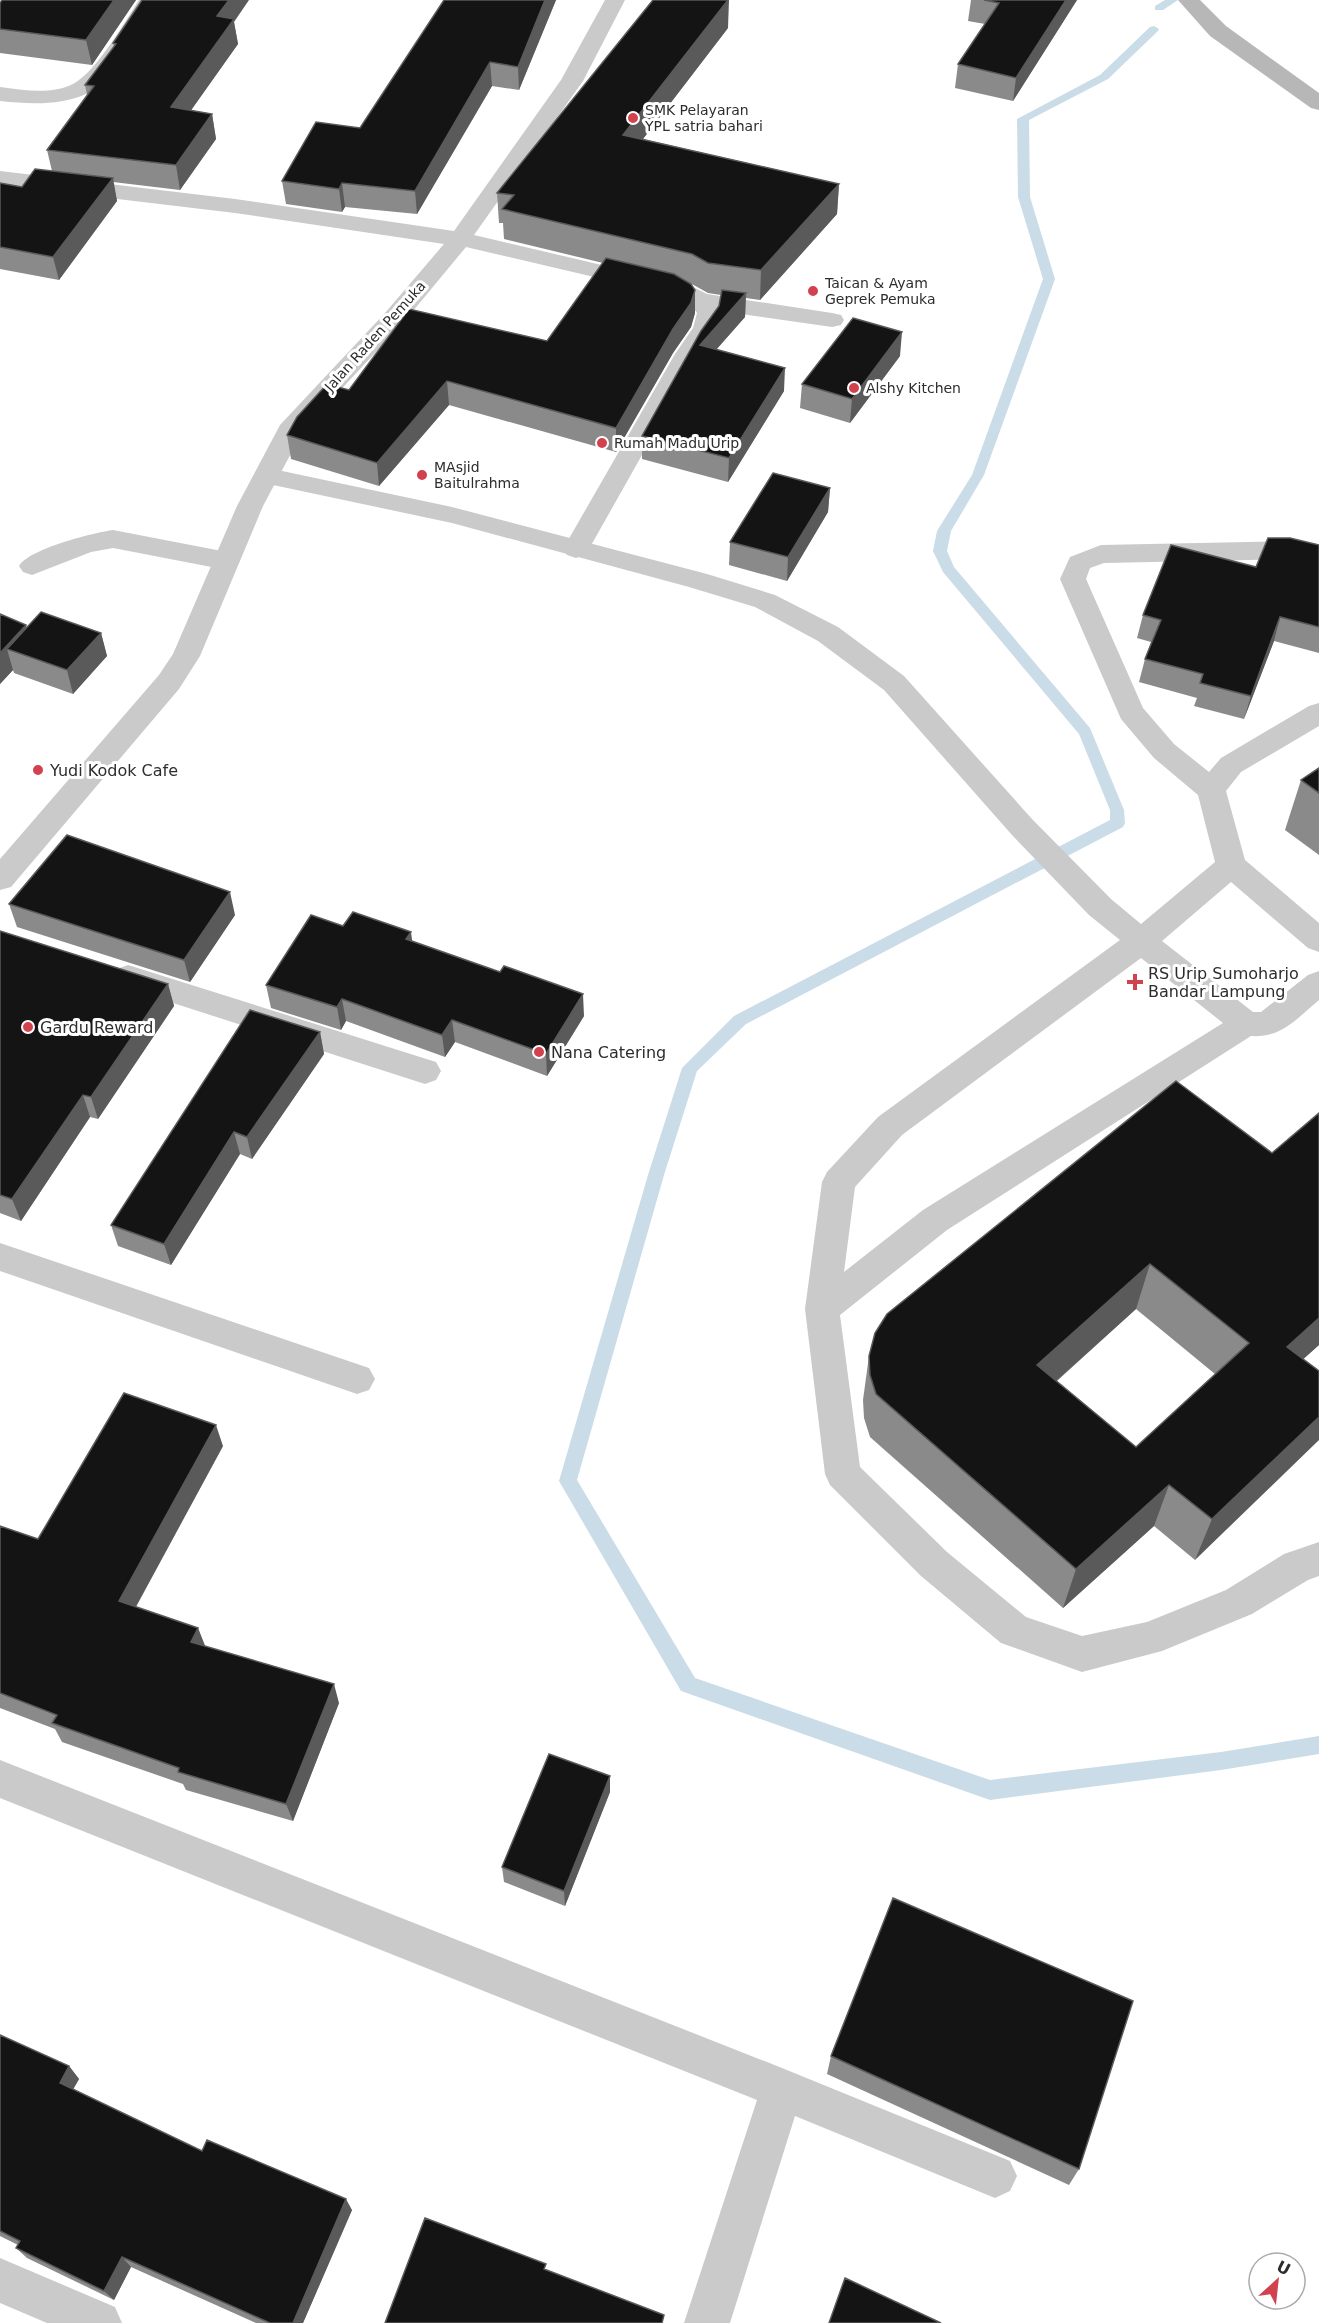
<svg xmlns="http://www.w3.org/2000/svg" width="1319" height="2323" font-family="'DejaVu Sans',sans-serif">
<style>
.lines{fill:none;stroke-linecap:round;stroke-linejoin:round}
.stream{fill:#cadce7;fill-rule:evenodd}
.service{fill:#cacaca;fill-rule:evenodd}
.minor{fill:#cacaca;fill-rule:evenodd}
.secondary{fill:#b7b7b7;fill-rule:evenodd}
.wall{fill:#8a8a8a;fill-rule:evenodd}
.shaded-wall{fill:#5a5a5a}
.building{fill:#141414;stroke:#5a5a5a;stroke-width:1.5;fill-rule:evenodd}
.poi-dot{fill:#d1424e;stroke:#fff;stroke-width:2}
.labels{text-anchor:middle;stroke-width:6;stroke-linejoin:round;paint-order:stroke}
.far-poi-label{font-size:14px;fill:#2d2d2d;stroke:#fff;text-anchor:start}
.far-street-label{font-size:14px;fill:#2d2d2d;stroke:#fff}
.poi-label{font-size:16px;fill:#2d2d2d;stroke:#fff;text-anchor:start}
</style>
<rect width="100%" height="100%" fill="#fff"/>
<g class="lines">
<path class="stream" d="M1165,0H1178L1163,10H1155V6Z
M1154,26L1159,29L1158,31L1108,79L1029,120L1030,197L1055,279L984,475L951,531L947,551L954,567L1090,728L1124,810L1125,823L1123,827L746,1024L697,1071L664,1175L577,1480L695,1678L990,1780L1221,1752L1319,1736V1754L1221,1770L990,1800L681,1691L559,1481L648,1175L682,1068L734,1016L1110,820V810L1079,734L943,572L933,551L937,531L972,475L1043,279L1018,197L1017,119L1100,75L1150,27Z"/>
<path class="service" d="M268,468L452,507L707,574L775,595L838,627L904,676L1032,819L1111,899L1141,924L1215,862L1198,795L1154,758L1121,719L1060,579L1070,557L1101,545L1300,541L1319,545V563L1300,559L1104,563L1090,568L1086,579L1143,708L1174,744L1209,772L1221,758L1309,706L1319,703V726L1241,772L1226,791L1245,860L1319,923V952L1308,948L1231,882L1162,941L1253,1012H1261L1308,975L1319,971V1000C1296,1019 1282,1038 1251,1036L947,1230L840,1315L860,1467L947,1552L1026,1617L1082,1636L1147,1622L1226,1590L1284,1554L1319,1542V1576L1308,1580L1252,1614L1162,1651L1082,1672L1001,1643L921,1576L830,1485L825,1474L805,1309L822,1182L827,1172L878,1117L1120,940L1089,915L1012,835L884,690L818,641L755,607L689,587L452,523L259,482L255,476L259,470ZM1141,958L1223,1023L923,1210L844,1272L855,1187L902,1135Z
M113,530L227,552L236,555L240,561L236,567L227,570L113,548L91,552L32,575L23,572L19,566C29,549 92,533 113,530Z"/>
<path class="minor" d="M139,0H159C145,24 112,83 86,94C59,106 29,104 0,101V87C23,90 51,95 73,84C97,71 124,23 139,0Z
M605,0H625L583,81L474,235L691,286L707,294L832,313L841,315L844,320L841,325L832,327L720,311L721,313L717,328L699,354L589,549L585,555L576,558L567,555L563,549L675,354L693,328L697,313L692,306L675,296L466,247L403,323L304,429L263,506L200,656L179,689L11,887L0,890V859L159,675L173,654L237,506L280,425L385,313L444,244L235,213L0,185V171L235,199L454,231L561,80Z
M128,965L436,1062L441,1071L436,1080L425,1084L117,985L112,977L117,969Z
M0,1243L369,1368L375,1379L369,1390L357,1394L0,1271Z
M0,1760L782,2068L1010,2161L1017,2176L1010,2191L995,2198L795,2116L730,2323H684L757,2100L0,1798Z
M0,2258L115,2307L122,2323H47L0,2303Z"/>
<path class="secondary" d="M1178,0H1200L1226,26L1319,93V110L1311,108L1210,36Z"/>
</g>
<path class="wall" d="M136,0L92,65L0,53V3Z
M444,0H556L519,90L492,86L417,214L345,207L342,212L286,204L282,181L360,128Z
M971,0H1077L1013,101L955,88L958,64L985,24L968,21Z
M234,22L238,44L191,110L212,114L216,139L180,190L113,182L117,201L59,280L0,269V183L22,187L52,171L47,150L87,95L85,85L114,47L113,43Z
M728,28L643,139L839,184L837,214L760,300L746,298L745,317L716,350L784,391L728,482L642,459V436L719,306L721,295L708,293L690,283L695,290V313L691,327L673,353L616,452L449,405L379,486L291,459L287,435L349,390L547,341L603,263L504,239L503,223H499L497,193Z
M900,356L850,423L800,408L802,384Z
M830,488L828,512L787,581L729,565L730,542Z
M1319,545V653L1274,641L1244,719L1194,706L1197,698L1139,682L1145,659L1151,642L1137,638L1143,615L1256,567Z
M0,614L27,628L101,633L107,656L73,694L14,673L13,670L0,684Z
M1319,768V855L1285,830L1301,780Z
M9,904L235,915L190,982L17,927Z
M343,926L412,941L584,1016L547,1076L455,1042L445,1057L346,1021L341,1030L271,1008L266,985Z
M0,931L168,984L174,1006L98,1119L90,1117L21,1221L0,1213Z
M320,1032L324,1054L252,1159L240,1154L171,1265L118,1246L111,1225Z
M1319,1113V1345L1303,1359L1195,1560L1154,1526L1063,1608L870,1437L864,1418L863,1400L869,1356L1272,1153ZM1136,1309L1215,1374L1136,1447L1057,1381Z
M223,1446L136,1607L198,1628L205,1647L339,1703L293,1821L186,1790L183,1784L62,1742L55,1729L0,1708V1526L38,1539Z
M610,1792L565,1906L504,1882L502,1867Z
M0,2035L69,2066L79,2079L73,2089L202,2151L352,2210L303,2323H256L131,2267L114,2300L27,2258L16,2248L18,2245L0,2236Z
M831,2056L1079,2169L1069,2185L827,2074Z"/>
<path class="shaded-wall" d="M114,0H136L92,65L86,40Z
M229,0H249L234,22L238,44L175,133L171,107L217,16Z
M545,0H556L519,90L518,67Z
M728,0H729L728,28L623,165V135Z
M1066,0H1077L1013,101L1016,78Z
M490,62L492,86L417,214L415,191Z
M212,114L216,139L180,190L176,165Z
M113,178L117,201L59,280L53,257Z
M342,183L345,207L342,212L339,189Z
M839,184L837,214L760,300L761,270Z
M695,290V313L691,327L673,353L616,452V428Z
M746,293L745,317L699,369L700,345Z
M902,332L900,356L850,423L852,399Z
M785,368L784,391L728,482L729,458Z
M447,381L449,405L379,486L377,463Z
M830,488L828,512L787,581L788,557Z
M1280,617L1274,641L1244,719L1251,696Z
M26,625L33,648L7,649L13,670L0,684V653Z
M101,633L107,656L73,694L67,670Z
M230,892L235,915L190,982L184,960Z
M411,932L414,955L406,939Z
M168,984L174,1006L98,1119L91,1097Z
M583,994L584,1016L547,1076L546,1054Z
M342,999L346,1021L341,1030L337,1007Z
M452,1020L455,1042L445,1057L442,1035Z
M320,1032L324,1054L252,1159L247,1137Z
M83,1095L90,1117L21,1221L12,1199Z
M234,1132L240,1154L171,1265L164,1244Z
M1150,1264L1136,1309L1026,1408L1037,1365Z
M1319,1318V1345L1269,1390L1287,1347Z
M1319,1417V1440L1195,1560L1212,1519Z
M216,1425L223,1446L128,1621L119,1601Z
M1169,1485L1154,1526L1063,1608L1076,1569Z
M198,1628L206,1648L191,1642Z
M334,1684L339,1703L293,1821L286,1804Z
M610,1776V1792L565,1906L564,1891Z
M69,2066L79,2079L70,2095L60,2083Z
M346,2199L352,2210L303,2323H293Z
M122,2257L131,2267L114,2300L104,2291Z"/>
<path class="building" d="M2,0H114L86,40L0,29V3Z
M142,0H229L217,16L234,19L171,107L212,114L176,165L47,150L94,86L85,85L116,44L113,43Z
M444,0H545L518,67L490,62L415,191L342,183L339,189L282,181L316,122L360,128Z
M653,0H728L623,135L839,184L761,270L708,263L692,254L502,209L514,195L497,193Z
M984,0H1066L1016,78L958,64L999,3Z
M35,169L113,178L53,257L0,247V183L22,187Z
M606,258L674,274L691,284L695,290L691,303L673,329L616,428L447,381L377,463L287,435L297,417L327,384L349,390L409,309L547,341Z
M722,290L746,293L700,345L785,368L729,458L642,436L701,331L719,306Z
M853,318L902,332L852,399L802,384Z
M773,473L830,488L788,557L730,542Z
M1268,538H1290L1319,545V627L1280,617L1251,696L1200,683L1203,674L1145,659L1161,620L1143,615L1171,545L1256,567Z
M41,612L101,633L67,670L7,649Z
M0,614L26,625L0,653Z
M1319,768V793L1301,780Z
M67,835L230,892L184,960L9,904Z
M353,912L411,932L406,939L500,972L504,966L583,994L546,1054L452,1020L442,1035L342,999L337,1007L266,985L311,915L343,926Z
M0,931L168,984L91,1097L83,1095L12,1199L0,1195Z
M250,1010L320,1032L247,1137L234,1132L164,1244L111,1225Z
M1176,1081L1272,1153L1319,1113V1318L1287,1347L1319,1371V1417L1212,1519L1169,1485L1076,1569L876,1394L870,1375L869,1356L875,1333L887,1314ZM1150,1264L1249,1343L1136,1447L1037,1365Z
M124,1393L216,1425L119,1601L198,1628L191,1642L334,1684L286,1804L178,1772L179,1768L52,1723L57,1715L0,1693V1526L38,1539Z
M549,1754L610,1776L564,1891L502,1867Z
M893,1898L1133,2001L1079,2169L831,2056Z
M0,2035L69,2066L60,2083L202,2151L207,2140L346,2199L293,2323H270L122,2257L104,2291L16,2248L20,2241L0,2231Z
M425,2218L546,2264L544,2269L664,2315L662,2323H385Z
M845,2278L941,2323H829Z"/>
<g class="poi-dot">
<circle cx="633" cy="118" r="6"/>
<circle cx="813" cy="291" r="6"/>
<circle cx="854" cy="388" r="6"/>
<circle cx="602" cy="443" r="6"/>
<circle cx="422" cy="475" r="6"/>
<circle cx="38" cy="770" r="6"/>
<path d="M1132 973h6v6h6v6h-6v6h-6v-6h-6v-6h6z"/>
<circle cx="28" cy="1027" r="6"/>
<circle cx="539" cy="1052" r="6"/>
</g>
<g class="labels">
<g class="far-poi-label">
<text x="645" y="115">SMK Pelayaran<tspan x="645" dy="16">YPL satria bahari</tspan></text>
<text x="825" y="288">Taican &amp; Ayam<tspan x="825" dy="16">Geprek Pemuka</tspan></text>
<text x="866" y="393">Alshy Kitchen</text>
<text x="614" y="448">Rumah Madu Urip</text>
<text x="434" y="472">MAsjid<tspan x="434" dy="16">Baitulrahma</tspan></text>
</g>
<g class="far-street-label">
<text transform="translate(375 336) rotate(-48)" y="5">Jalan Raden Pemuka</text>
</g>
<g class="poi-label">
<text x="50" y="776">Yudi Kodok Cafe</text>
<text x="1148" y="979">RS Urip Sumoharjo<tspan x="1148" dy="18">Bandar Lampung</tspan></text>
<text x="40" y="1033">Gardu Reward</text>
<text x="551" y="1058">Nana Catering</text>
</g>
</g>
<g transform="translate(1277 2281) rotate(27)"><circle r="28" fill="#ffffff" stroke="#ababab" stroke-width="1.5"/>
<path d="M0-4.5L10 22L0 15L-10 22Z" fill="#d1424e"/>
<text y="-9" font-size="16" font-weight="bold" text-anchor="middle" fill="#2d2d2d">U</text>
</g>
</svg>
